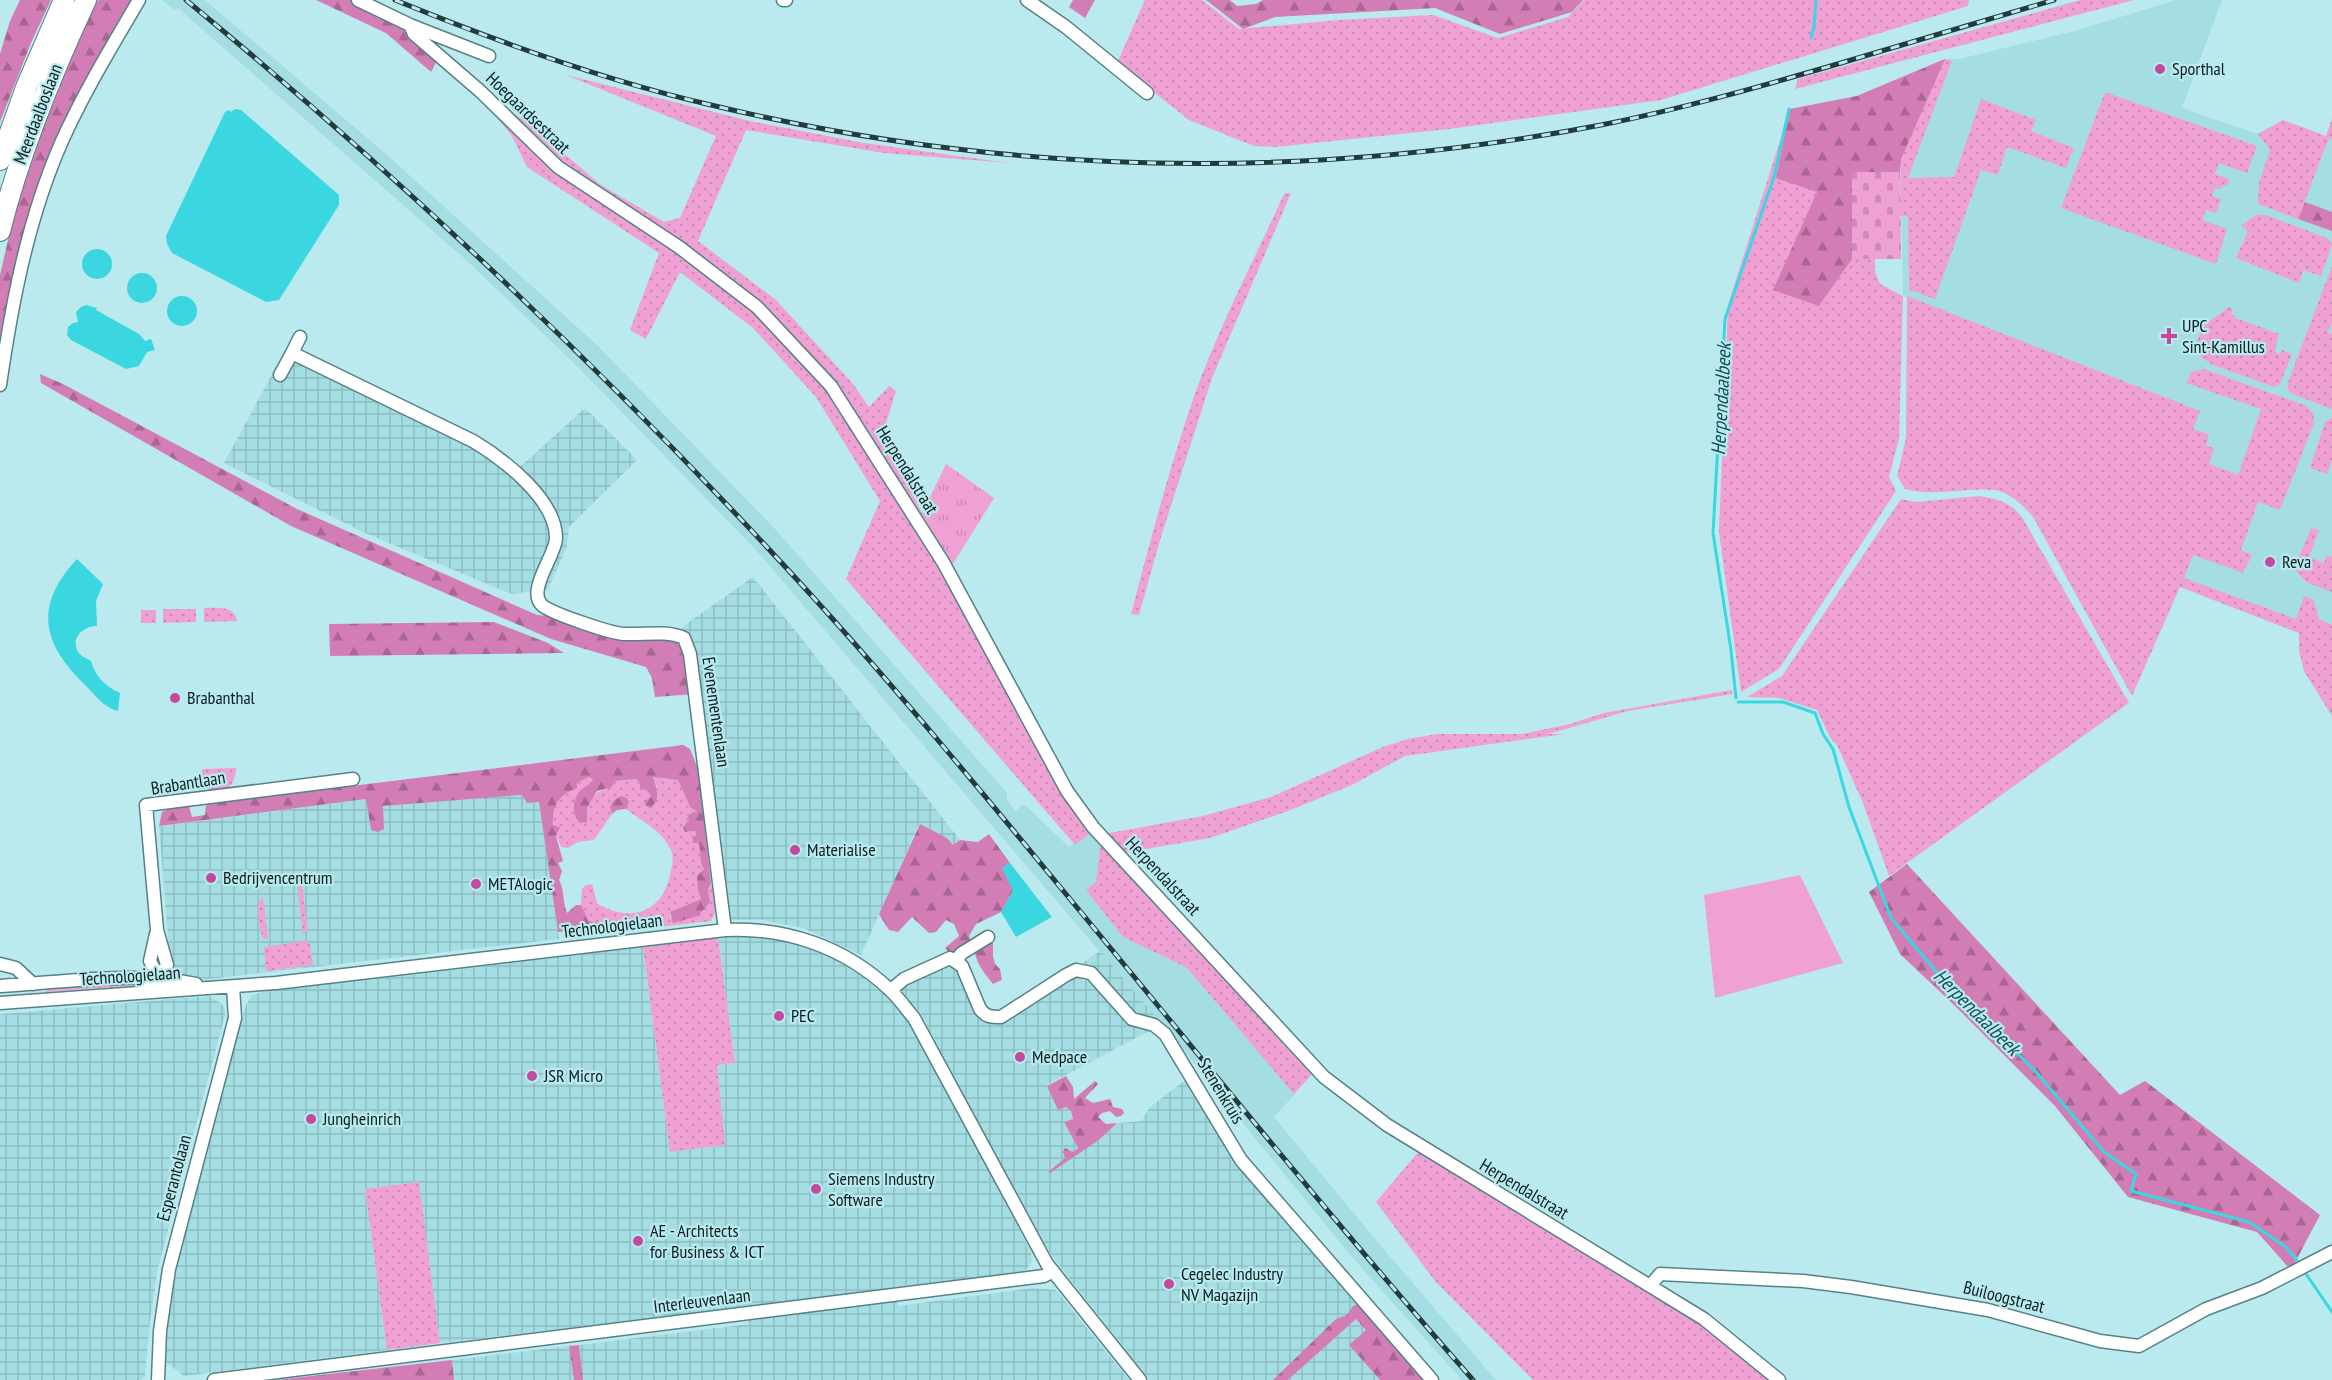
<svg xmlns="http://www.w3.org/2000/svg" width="2332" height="1380" font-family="'PT Sans Narrow',sans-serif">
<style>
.built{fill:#a5dee2}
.industrial{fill:url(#industrial-grid)}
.grass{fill:url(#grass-dots)}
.forest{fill:url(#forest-firs)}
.cemetery{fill:url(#cemetery-stones)}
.park{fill:url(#park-tufts)}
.garden{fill:#f0a1d4}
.water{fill:#3ad7e0}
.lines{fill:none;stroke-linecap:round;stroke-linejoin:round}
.stream{stroke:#3ad7e0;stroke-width:3}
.minor-casing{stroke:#558285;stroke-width:15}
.trunk-casing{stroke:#558285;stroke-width:22}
.minor{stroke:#fff;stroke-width:12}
.trunk{stroke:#fff;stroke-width:20}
.rail-casing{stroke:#243b3d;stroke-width:5}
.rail{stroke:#baeaed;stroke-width:3;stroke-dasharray:9;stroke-linecap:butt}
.poi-dot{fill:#c1499e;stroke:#baeaed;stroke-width:2}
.labels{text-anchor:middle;stroke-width:4.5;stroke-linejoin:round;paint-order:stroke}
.poi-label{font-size:18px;fill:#0c1e20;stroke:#baeaed;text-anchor:start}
.street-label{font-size:18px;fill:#0c1e20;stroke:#baeaed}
.water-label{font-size:20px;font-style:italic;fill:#115256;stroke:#baeaed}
</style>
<defs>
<pattern id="industrial-grid" width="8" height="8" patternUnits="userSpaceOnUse" patternTransform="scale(1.5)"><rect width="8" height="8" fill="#a5dee2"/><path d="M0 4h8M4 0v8" fill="none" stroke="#8dbec2"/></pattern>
<pattern id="grass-dots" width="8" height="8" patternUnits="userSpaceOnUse" patternTransform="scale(1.5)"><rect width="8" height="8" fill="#f0a1d4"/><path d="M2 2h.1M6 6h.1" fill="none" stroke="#cd8ab6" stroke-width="1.8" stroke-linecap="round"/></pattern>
<pattern id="forest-firs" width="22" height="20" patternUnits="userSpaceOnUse" patternTransform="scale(1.5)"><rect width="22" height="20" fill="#d27db5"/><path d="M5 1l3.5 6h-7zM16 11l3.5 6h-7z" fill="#a96693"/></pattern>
<pattern id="cemetery-stones" width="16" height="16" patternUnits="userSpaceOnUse" patternTransform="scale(1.5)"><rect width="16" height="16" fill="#f0a1d4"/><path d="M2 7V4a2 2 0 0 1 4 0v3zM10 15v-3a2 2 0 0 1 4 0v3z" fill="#cd8ab6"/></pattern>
<pattern id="park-tufts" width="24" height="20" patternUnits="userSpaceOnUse" patternTransform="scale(1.5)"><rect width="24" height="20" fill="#f0a1d4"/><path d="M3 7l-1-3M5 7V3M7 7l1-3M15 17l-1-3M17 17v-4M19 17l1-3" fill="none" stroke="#cd8ab6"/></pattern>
</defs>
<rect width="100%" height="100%" fill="#baeaed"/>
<path class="built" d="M162,0H205L386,154L597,345L775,529L1007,793V799L1015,811L1024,804L1069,847L1091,832L1102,841L1184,965L1295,1094L1274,1117L1376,1240L1496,1380H1462L1351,1256L1162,1024L756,550L577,366L465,259L178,8L175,10Z
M2176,0H2222L2182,108L2258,134L2282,120L2326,136L2332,119V716L2304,671L2299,650V633L2180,587L2110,377L1903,296L1900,164L1945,59H1959L2078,30Z"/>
<path class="industrial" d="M289,343L488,443L520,467L585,408L637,460L569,527L567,546L548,589L511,594L365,533L224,463Z
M753,577L960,840L953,845L947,838L919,824L861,955L803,928L762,920H724L682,627Z
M522,795L539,801L559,939L209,979L189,978L179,975L173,965L169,949L159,826L367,799L371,830L384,829L382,806Z
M748,935L792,943L830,956L861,975L900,1009L911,1024L932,1062L1031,1252L1032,1261L1026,1270L1020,1273L896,1287L898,1306L1032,1288L1056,1290L1129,1380H583L579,1345L749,1324L746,1307L440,1343L418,1182L365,1189L387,1350L184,1376L166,1362L165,1353L171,1288L234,1047L246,1005L252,995L269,990L395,977L643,947L670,1152L725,1145L716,1065L735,1063L718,937Z
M1100,951L1162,1024L1047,1085L1058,1110L1066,1107L1071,1111L1073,1119L1064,1122L1078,1148L1048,1172L1099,1140L1117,1123L1142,1121L1149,1108L1188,1078L1237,1160L1366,1308L1282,1380H1150L1054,1259L1018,1199L921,1014L896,985L950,958L991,1017L1066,975Z
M209,996L221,1003L225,1009V1015L158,1268L150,1321L145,1376L141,1380H0V1014Z
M1356,1319L1366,1330L1349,1345L1380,1380H1288Z
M569,1346L574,1380H454L452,1360Z"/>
<path class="grass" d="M1145,0H1202L1239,29L1339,20L1433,15L1498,38L1568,17L1584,0H1969L1968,6L1661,100L1449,129L1275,147L1254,146L1189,120L1117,63Z
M2080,0H2134L1795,89L1798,79Z
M1945,59L1952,61L1908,178L1954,177L1981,99L2036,120L2031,131L2074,148L2066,168L2007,147L1998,175L1981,170L1935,299L1909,290L1908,216H1900L1901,159L1839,145L1819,306L1852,259H1875V272L1880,284L1903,296L1899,439L1889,477L1896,491L1779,669L1741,692L1719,532L1728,305L1790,109L1857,96Z
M460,73L480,91L528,123L601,185L664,222L680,218L716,136L566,75L750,121L864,143L1009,163L884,153L746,130L698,241L776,300L853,384L869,407L889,386L896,391L883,433L931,532L1091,833L1075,845L846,579L880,501L816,397L753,328L680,272L646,339L630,330L659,253L527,167L512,136Z
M2105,92L2257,146L2247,173L2219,163L2215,174L2229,179L2227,186L2223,185L2221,189L2215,188L2212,196L2221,199L2216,213L2206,210L2202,220L2227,229L2216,264L2061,208Z
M2332,119V139L2330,138L2325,148L2298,219L2258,204L2259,183L2270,150L2258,134L2283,120L2326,136Z
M1291,193L1212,378L1160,540L1139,615L1131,614C1150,542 1169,469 1193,399C1218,329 1253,262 1284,194Z
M2256,215H2266L2329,239L2332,245L2321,276L2303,270L2299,283L2236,258L2248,231L2241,226Z
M2332,266V322L2328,333L2332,334V409L2290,393L2287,385Z
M1907,296L2200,411L2193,429L2209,434L2206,445L2214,448L2209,464L2238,475L2261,409L2186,383L2191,372L2204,369L2307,406L2313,414L2314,423L2280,510L2258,502L2241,550L2252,555L2243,573L2193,555L2184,578L2296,619L2304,596L2314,600L2319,619L2332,625V716L2304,671L2299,650V633L2180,587L2132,696L2033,517C2024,506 2009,492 1995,490C1964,487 1935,497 1905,489L1897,476L1906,438Z
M2229,307L2233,309L2231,314L2235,316V318L2279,334L2275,351L2279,355L2282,350L2292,354L2280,384L2274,387L2213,365L2201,357L2196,344L2203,326Z
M2332,418V460L2327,474L2310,468L2325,422Z
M1979,496C1998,499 2010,502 2022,517L2129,703L1889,876L1863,803L1837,745L1831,739L1817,710L1779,698L1747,697L1782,676L1901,499L1916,502Z
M2311,528L2319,530L2309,557L2324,563L2327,555L2332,557V592L2306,582L2294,569Z
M204,608C217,608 234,605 237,621L204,622Z
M163,609H196V622L163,623Z
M141,610H156V623H141Z
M1732,690L1733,694L1628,711L1548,734H1564L1405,756L1352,785L1288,811L1210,838L1123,853L1104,834L1203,816L1271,797L1383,747L1408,739L1437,734H1521L1570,724L1604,713Z
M236,768C236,786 224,796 207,789L202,775V769Z
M589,777L593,778L592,783L577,795L588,819L586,813C590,796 596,791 612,787L615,781L636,779L652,796L650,808L657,787L653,777L678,780L690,807L697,812L683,827L685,832L694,831L696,835L693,843H699L701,863L704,869L698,891L701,899L670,912V918L710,902L708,889L711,883L716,910L711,921L600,934L601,924L589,921L581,905L582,889L586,885L592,884L597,903C628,923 662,914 670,875C672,866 675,857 670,848C662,831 640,820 626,809L629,803L610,807L612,814L594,840L578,842L568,848L561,847C550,820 545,801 577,788V783Z
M1101,840L1315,1071L1294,1094L1186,967L1123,937L1086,890L1096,882Z
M299,874L301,878L308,930L303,934L296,875Z
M263,897L268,938L265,939L262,937C260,925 253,905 263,897Z
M718,937L735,1063L717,1065L725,1145L670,1152L643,947Z
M305,941L309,942L310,945L313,965L266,971L264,947Z
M127,981L128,986L44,992L52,987Z
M1420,1150L1705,1325L1768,1380H1533L1435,1281L1376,1202Z
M419,1182L440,1343L387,1350L365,1189Z"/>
<path class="forest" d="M20,0H51L31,43L0,122V54L10,21Z
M98,0H136L61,139L0,360V275L19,193L52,95L81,28Z
M316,0H353L397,24L423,43L436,62L431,72L386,33Z
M1073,0H1095L1085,18L1069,7Z
M1206,0H1230L1237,6L1256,4L1263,0H1583L1572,12L1500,34L1435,8L1275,17L1243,29Z
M1945,59L1901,159L1900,172H1852V259L1819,306L1773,290L1817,192L1776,178L1790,109L1857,96Z
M2305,202L2332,212V231L2298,219Z
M40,374L63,384L297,509L537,615L572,618L622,634L684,638L695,694L655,697L652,678L646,667L551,639L291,526L41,383Z
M494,622L548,643L564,653L330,656L329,624Z
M683,745L690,749L698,769L711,883L708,889L710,902L698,916L673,923L670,912L701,899L698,891L697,876L704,869L701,863L699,843H693V838L696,835L695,831L685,832L683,827L689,820L687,815L697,812L690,807L678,780L653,777C657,788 661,800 650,808L645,805V801L652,796L645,789L640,790V783L636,779L615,781L612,787L597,791L587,808V822L580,823C572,816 572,801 579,792C584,787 590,785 593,779L589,777L577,783V788C558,796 552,805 553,825L560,827L556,836L563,861L558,863L562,871L559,880C565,891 562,901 567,913L576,905H581L589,921L601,924L600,934L583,936L570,931L558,932L539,802L527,803L522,795L383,806L384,829L378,832L371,830L366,799L159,826L162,812L168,809L189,806L192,817L205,815L206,804Z
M621,796L627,798L629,803L626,809L617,810L612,814L610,807L613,801Z
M920,824L947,838L953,845L960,840L978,842L989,834L1010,863L1003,868L1013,891L1001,912L976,924L969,936L973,946L956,960L945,948L959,936L954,924L946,920L936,932L929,933L912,917L898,932L889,930L879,914Z
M1907,864L2120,1095L2145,1081L2320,1215L2291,1270L2257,1232L2128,1197L2055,1106L1954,1005L1900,954L1869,892Z
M988,939L993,940V956L995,964L1000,969L1002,980L993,984C984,973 975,962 974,947Z
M1066,1076L1073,1087L1074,1099L1095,1081L1098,1084L1085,1098L1093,1103L1110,1099L1113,1107L1122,1109L1124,1113L1121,1116L1116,1117L1110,1111L1102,1113L1098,1117L1106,1124L1117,1123L1099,1140L1050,1173L1048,1172L1065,1158L1063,1152L1065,1148L1073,1152L1078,1148L1064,1122L1073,1119L1071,1111L1066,1107L1058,1110L1047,1086Z
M1360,1303L1428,1380H1380L1349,1345L1366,1330L1356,1319L1288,1380H1273L1336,1319L1347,1315L1353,1306Z
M579,1345L583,1380H574L569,1346Z
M452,1360L454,1380H276Z"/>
<path class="cemetery" d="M1852,172H1900L1901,259H1852Z"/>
<path class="park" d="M946,464L994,498L951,567L922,514Z"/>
<path class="garden" d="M1800,875L1843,963L1715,998L1704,895Z"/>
<path class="water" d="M235,109L241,110L339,195V205L279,300L266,302L172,253L167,244L166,236L225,112L229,110L231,112Z
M82 264a15 15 0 1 1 30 0a15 15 0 1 1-30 0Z
M127 288a15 15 0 1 1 30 0a15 15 0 1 1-30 0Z
M167 311a15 15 0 1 1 30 0a15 15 0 1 1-30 0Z
M86,305L97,308L96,310L139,334L145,341L151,339L155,350L147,352L139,366L126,369L71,340L67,335L68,327L73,323L78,322L76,312L81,307Z
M77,559L103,584L96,601L97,626C83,626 69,639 79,653C82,657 87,658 91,661C95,676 106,687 120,693L118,711C103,707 96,696 86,686C42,644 33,606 77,559Z
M1010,863L1052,917L1016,937L1001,912L1013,891L1002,868Z"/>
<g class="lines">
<path class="stream" d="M1811,38L1814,27L1816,0
M1736,698L1731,650L1713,533L1725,319L1774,177L1789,109
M1738,702H1783L1815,713L1823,734L1833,749L1849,807L1891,918L1939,975L2036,1072L2104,1152L2136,1174L2131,1191L2249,1222L2286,1247L2297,1260
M2306,1274L2332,1312"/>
<defs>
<path id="minor" d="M358,0L410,25L489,56
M783,0H786
M1027,0L1066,27L1147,93
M410,25L414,34L480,91L558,167L679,247L757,307L831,386L943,562L1067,791L1093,827L1324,1077L1387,1125L1704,1319L1779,1380
M300,337L292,353L473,441C503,459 556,499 556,538C556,555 525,592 543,606C554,614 612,634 625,634C645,635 665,630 684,638L690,654L725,930
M280,375L292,353
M0,385C12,302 28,218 62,141C84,92 112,46 139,0
M156,934L150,961L161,982
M956,960L962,953L988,937
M0,964L16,968L33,984
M0,986C66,982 131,971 196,984
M891,990L904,979L950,958L962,966L980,1009C986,1017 991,1017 1001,1017L1066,975L1076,970L1091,973L1132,1019L1154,1025L1165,1034L1241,1160L1432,1380
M144,992L156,983L167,965L157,930L146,805L353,779
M0,1003L276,983L725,930C786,927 845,947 890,990C899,998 906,1009 914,1018L1047,1264L1140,1380
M1651,1285L1660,1274L1803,1281L1851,1287L1988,1310L2100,1341L2139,1346L2206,1309L2262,1288L2332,1252
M158,1380L160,1331L169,1269L235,1018L233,987
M214,1380L1044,1276L1053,1271"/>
<path id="trunk" d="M0,160L27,85L64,0
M0,231C20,151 51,75 86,0"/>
</defs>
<use href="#minor" class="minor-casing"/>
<use href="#trunk" class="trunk-casing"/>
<use href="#minor" class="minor"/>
<use href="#trunk" class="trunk"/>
<defs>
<path id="rail" d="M186,0C409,184 617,382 812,596C901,694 986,797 1070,899C1204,1061 1335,1223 1473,1380
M395,0C498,42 603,80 711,105C1007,176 1303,182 1601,125C1682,109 1762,86 1841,63C1912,42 1983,21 2054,0"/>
</defs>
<use href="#rail" class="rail-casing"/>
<use href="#rail" class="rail"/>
</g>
<g class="poi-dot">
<circle cx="2160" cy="69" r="6"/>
<path d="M2166 327h6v6h6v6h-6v6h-6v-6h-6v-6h6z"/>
<circle cx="2270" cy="562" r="6"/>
<circle cx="175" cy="698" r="6"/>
<circle cx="795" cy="850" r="6"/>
<circle cx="211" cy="878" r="6"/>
<circle cx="476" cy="884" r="6"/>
<circle cx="779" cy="1016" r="6"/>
<circle cx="1020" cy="1057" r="6"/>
<circle cx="532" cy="1076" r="6"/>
<circle cx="311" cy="1119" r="6"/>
<circle cx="816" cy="1189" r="6"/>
<circle cx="638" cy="1241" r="6"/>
<circle cx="1169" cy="1284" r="6"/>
</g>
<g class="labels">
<g class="poi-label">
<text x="2172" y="75">Sporthal</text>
<text x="2182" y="332">UPC<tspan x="2182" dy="21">Sint-Kamillus</tspan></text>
<text x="2282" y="568">Reva</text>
<text x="187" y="704">Brabanthal</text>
<text x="807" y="856">Materialise</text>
<text x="223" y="884">Bedrijvencentrum</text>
<text x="488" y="890">METAlogic</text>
<text x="791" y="1022">PEC</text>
<text x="1032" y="1063">Medpace</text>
<text x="544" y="1082">JSR Micro</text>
<text x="323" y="1125">Jungheinrich</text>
<text x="828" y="1185">Siemens Industry<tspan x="828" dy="21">Software</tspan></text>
<text x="650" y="1237">AE - Architects<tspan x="650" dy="21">for Business &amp; ICT</tspan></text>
<text x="1181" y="1280">Cegelec Industry<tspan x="1181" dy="21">NV Magazijn</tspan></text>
</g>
<g class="street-label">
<text transform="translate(528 113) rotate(44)" y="6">Hoegaardsestraat</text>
<text transform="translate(38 114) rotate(-69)" y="6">Meerdaalboslaan</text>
<text transform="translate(907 470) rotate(58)" y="6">Herpendalstraat</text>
<text transform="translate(716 712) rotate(82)" y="6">Evenementenlaan</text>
<text transform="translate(188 783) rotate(-9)" y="6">Brabantlaan</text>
<text transform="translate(1163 876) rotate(47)" y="6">Herpendalstraat</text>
<text transform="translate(612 926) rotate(-7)" y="6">Technologielaan</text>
<text transform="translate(130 976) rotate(-4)" y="6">Technologielaan</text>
<text transform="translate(1221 1091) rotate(59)" y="6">Stenenkruis</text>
<text transform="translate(174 1178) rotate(-75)" y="6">Esperantolaan</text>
<text transform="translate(1524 1189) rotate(31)" y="6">Herpendalstraat</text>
<text transform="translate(2004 1297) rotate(14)" y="6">Builoogstraat</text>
<text transform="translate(702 1301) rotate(-7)" y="6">Interleuvenlaan</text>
</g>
<g class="water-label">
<text transform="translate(1721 399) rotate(-87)" y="7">Herpendaalbeek</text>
<text transform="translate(1977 1012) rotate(45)" y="7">Herpendaalbeek</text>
</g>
</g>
</svg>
